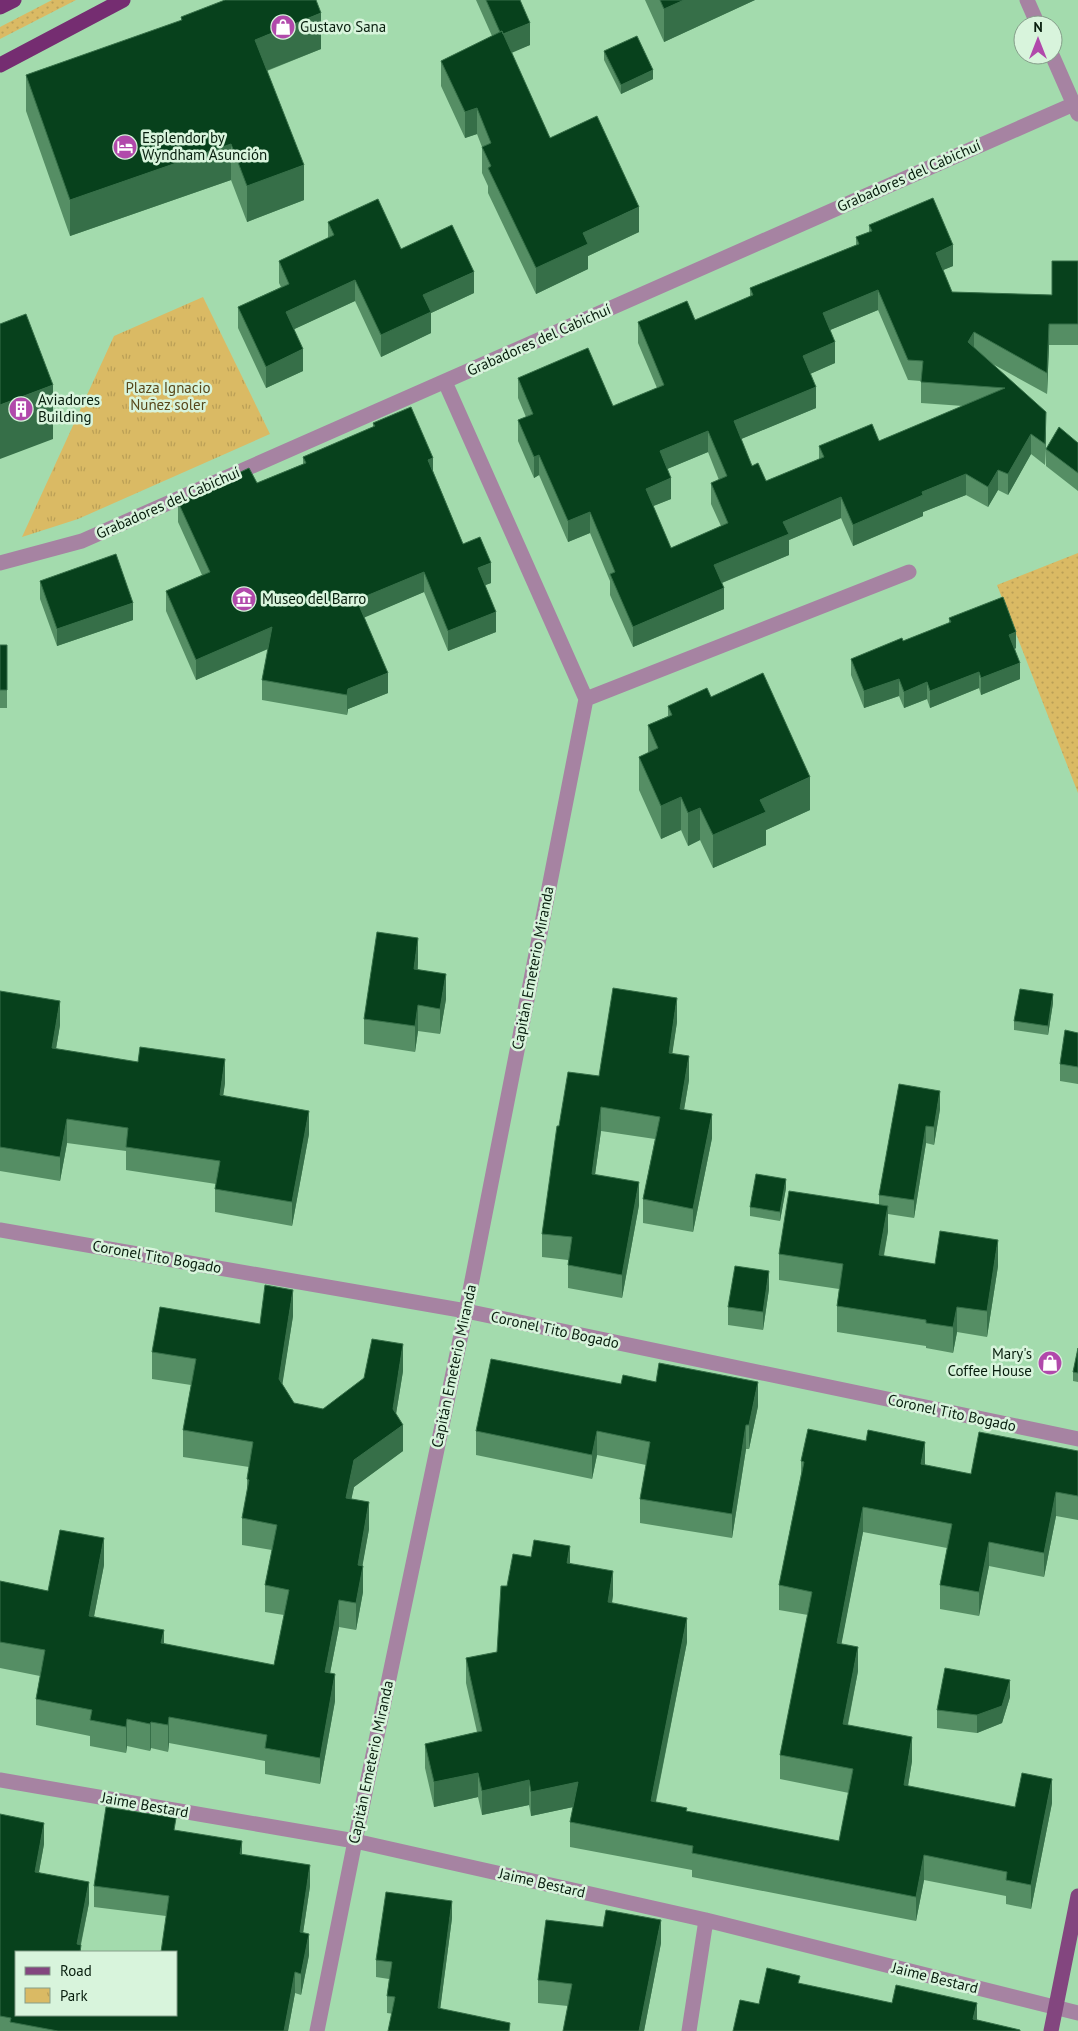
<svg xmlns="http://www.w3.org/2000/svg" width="1078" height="2031" font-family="'PT Sans',sans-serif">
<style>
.grass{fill:url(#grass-dots)}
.park{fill:url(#park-tufts)}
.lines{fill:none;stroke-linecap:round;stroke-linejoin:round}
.minor{stroke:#a683a2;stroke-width:15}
.major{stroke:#83467f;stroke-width:15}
.highway{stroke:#752d71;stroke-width:15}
.wall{fill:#558e64;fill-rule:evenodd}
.shaded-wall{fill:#366f48}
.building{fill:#07411c;stroke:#366f48;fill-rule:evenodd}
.labels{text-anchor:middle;stroke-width:5;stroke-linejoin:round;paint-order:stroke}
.poi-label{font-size:15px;fill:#081e0e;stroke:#d8f4dc;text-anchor:start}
.street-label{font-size:15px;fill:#081e0e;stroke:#d8f4dc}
.park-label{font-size:15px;fill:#57471a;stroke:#d8f4dc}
</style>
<defs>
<pattern id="grass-dots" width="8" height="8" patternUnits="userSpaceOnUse" patternTransform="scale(1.25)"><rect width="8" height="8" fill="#daba64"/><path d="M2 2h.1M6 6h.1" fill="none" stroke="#ba9f56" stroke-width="1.8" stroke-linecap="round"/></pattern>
<pattern id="park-tufts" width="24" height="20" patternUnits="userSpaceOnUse" patternTransform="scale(1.25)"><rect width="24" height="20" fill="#daba64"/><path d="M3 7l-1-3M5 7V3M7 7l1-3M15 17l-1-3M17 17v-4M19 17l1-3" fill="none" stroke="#ba9f56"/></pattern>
</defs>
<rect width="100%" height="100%" fill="#a3dbad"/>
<path class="grass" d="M52,0H76L0,39V27Z
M1078,553V793L997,585Z"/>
<path class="park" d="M203,297L270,434L78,519L22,537L114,336Z"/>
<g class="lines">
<path class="minor" d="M1027,0L1038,25
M1052,55L1078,114
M445,382L586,699
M0,563L82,541L1074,104
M586,699L909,572
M0,1230L466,1311L1078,1439
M0,1780L355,1841L706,1920L1078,2013
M317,2031L355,1841L466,1311L586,699
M689,2031L706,1920"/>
<path class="major" d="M1051,2031L1078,1896"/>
<path class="highway" d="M0,7L14,0
M0,65L123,0"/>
</g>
<path class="wall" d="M476,0H520L530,45L511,52L550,138L639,232L588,256V269L536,294L488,193V186L482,173V147L477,134L465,138L441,86V61L492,36Z
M645,0H755L664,42Z
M181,17L321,49L267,71L304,200L247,222L231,180L70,236L26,111V75L181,21Z
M604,51L653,79L621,94L604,60Z
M328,222L401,249L474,293L431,313V333L381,357L355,301L294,329L303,371L266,388L238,328V307L281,287L279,283V261L328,238Z
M869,225L953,266L943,270L952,292L1052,295L1078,261V345H1049L1047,394L989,362L1046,433L1045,465L1031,454L1008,495L998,490L988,507L966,495L923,512V516L853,546L841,518L789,540V555L722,583L724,609L633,647L610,595V581L590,533L568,542L539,475L534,478L518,441V420L526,417L518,398V378L613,406L657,388L638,343V322L695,320L750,297V288L856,245V237L869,232ZM878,310L908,380L921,381V403L963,406L879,441L819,446V459L766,481L752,466L741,439L816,408L810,374L835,363L830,330ZM708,452L719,480L711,483V504L721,526L671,548L653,506L671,499L667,469Z
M373,423L433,471L463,544L491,583L485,585L496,632L448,651L424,592L364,617L388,693L348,709L347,715L262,700V680L268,649L196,680L166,611V591L202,575L178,522V502L257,483L303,464V457L373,427Z
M1078,443V491L1046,466V449Z
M40,581L133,620L57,646L40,599Z
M949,618L1016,648L1015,649L1020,679L981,695L979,688L930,708L927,699L904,708L899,696L864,708L851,675V659L903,641L949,623Z
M0,645H7V708H0Z
M711,697L810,810L766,830V845L713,868L700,840L688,846L681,830L661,839L639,790V757L648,753V725L668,716V706Z
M418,963V970L446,999L440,1034L418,1031L415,1052L364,1044V1019Z
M0,991L60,1025L56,1049L225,1083L223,1095L309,1134L292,1226L215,1212V1189L216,1184L126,1170V1151L67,1143L60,1181L0,1171Z
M1053,1003L1048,1035L1014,1030V1021Z
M677,1022L672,1053L689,1080L684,1110L712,1138L693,1232L643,1223V1199L655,1139L601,1131L595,1174L639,1205L622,1298L568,1288V1260L542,1257V1234L559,1126L599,1076Z
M1078,1033V1084L1060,1081V1064Z
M899,1084L940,1109L934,1145L926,1143L914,1218L888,1214V1231L884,1256L935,1264L998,1266L987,1337L957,1332L953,1353L926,1348V1346L837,1332V1306L839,1289L779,1280V1254L879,1204V1195Z
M786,1188L780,1221L750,1216V1207Z
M769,1289L763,1330L728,1325V1307Z
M293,1316L282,1384L294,1403L323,1409L403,1371L396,1414L403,1451L354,1487L351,1499L369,1529L362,1566L363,1592L356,1630L339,1627L330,1673L335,1701L320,1784L265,1774V1761L169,1743L168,1752L151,1748L150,1751L127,1746L126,1753L90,1746V1736L36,1725V1699L40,1676L0,1668V1581L48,1591L104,1565L94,1616L164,1644L274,1665L284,1615L265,1612V1585L272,1550L242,1545V1518L247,1493V1479L249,1467L183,1457V1430L191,1385L152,1379V1352L260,1324Z
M1078,1348V1382L1073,1381V1372Z
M621,1384L758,1406L749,1449H746L732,1538L640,1523V1499L646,1465L597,1455L592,1479L476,1455V1431Z
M1078,1451V1520L1056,1516L1044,1577L989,1566L979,1616L940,1609V1585L947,1548L863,1532L841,1644L858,1671L848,1725L912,1761L908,1786L1015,1807L1052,1803L1031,1909L1006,1904V1896L924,1880L916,1921L692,1877V1870L570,1847V1822L573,1807L531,1816L529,1805L482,1815L478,1797L434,1807L425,1768V1744L477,1732L466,1683V1658L497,1652L507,1586L570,1563L613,1595L612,1603L687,1642L656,1802L687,1812L839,1841L849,1793L780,1779V1755L808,1615L779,1610V1585L801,1474V1461L925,1465L971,1474Z
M1010,1697L1002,1723L977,1733L937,1728V1710Z
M0,1814L44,1844L39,1872L89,1903L81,1945V1952H16L176,2015L166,1916L94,1907V1886L176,1831L242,1855L310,1886L303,1933L309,1955L301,1995L295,1993L288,2031H0Z
M452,1918L440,2009L510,2031L387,2013V1996L389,1979L376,1977V1960Z
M661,1943L644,2031H563L568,2006L538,2003V1980Z"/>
<path class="shaded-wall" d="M684,0H755L664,42V9Z
M321,13V49L255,75V40Z
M530,23V45L502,57V35Z
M653,70V79L621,94V85Z
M477,108V134L465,138V112Z
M231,144V180L70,236V200Z
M304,165V200L247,222V186Z
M639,207V232L588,256V269L536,294V268L583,233Z
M953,245V266L936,273V253Z
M474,272V293L431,313V333L381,357V335L423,295Z
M355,280V301L286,333V312Z
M878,290V310L823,333V313Z
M1049,324V345L1047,394V373Z
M974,332V353L968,342Z
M835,342V363L803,377V356Z
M303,349V371L266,388V367Z
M53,385V439L0,459V405Z
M816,387V408L734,442V421Z
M1046,412V433L1045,465V444Z
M708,431V452L660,472V451Z
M1031,434V454L1008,495V474Z
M539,455V475L534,478V457Z
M433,458V478L428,460Z
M998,470V490L988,507V487Z
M966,474V495L923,512V516L853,546V525L922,492Z
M671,478V499L646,509V489Z
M841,497V518L789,540V555L714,586V565L783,522Z
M590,512V533L568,542V521Z
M491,563V583L478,588V568Z
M424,572V592L361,619L358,603L359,599Z
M724,588V609L633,647V627Z
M133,603V620L57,646V629Z
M496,612V632L448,651V631Z
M272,627V647L196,680V660Z
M1016,632V648L1009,651V635Z
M1020,663V679L981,695V678Z
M979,672V688L930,708V691Z
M388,673V693L348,709L347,715V695L348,689Z
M899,679V696L864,708V691Z
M927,682V699L904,708V692Z
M810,777V810L766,830V845L713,868V835L760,800Z
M681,797V830L661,839V806Z
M700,808V840L688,846V813Z
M418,938V963L414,995V969Z
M446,974V999L440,1034V1009Z
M1053,994V1003L1048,1035V1026Z
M677,998V1022L669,1076V1053Z
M60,1001V1025L52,1072V1048Z
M418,1005V1031L415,1052V1026Z
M689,1056V1080L680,1133V1109Z
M225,1059V1083L220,1118V1095Z
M940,1091V1109L934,1145V1127Z
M601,1107V1131L592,1197V1174Z
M309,1111V1134L292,1226V1202Z
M712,1114V1138L693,1232V1209Z
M67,1119V1143L60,1181V1157Z
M926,1126V1143L914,1218V1200Z
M786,1179V1188L780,1221V1212Z
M639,1182V1205L622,1298V1275Z
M888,1206V1231L879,1280V1255Z
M998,1240V1266L987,1337V1311Z
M769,1271V1289L763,1330V1312Z
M293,1290V1316L279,1406V1379Z
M957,1307V1332L953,1353V1327Z
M403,1344V1371L393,1432L403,1425V1451L354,1487L346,1525V1498L354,1460L393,1409Z
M758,1382V1406L749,1449V1425Z
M746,1425V1449L732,1538V1514Z
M597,1431V1455L592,1479V1455Z
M925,1442V1466L921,1464Z
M1056,1492V1516L1044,1577V1553Z
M369,1502V1529L358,1591V1565Z
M863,1507V1532L837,1667V1643Z
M104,1538V1565L89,1642V1616Z
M989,1542V1566L979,1616V1592Z
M570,1546V1570L567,1563Z
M363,1566V1592L356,1630V1603Z
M613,1571V1595L608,1627V1602Z
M339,1600V1627L325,1699V1672Z
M687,1618V1642L651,1825V1801Z
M164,1630V1657L161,1643Z
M858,1647V1671L843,1748V1724Z
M335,1674V1701L320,1784V1758Z
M1010,1680V1697L1002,1723L977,1733V1715Z
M169,1717V1743L168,1752V1725Z
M127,1719V1746L126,1753V1727Z
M151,1722V1748L150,1751V1724Z
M912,1737V1761L904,1810V1785Z
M478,1773V1797L434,1807V1782Z
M1052,1779V1803L1031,1909V1885Z
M529,1780V1805L482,1815V1791Z
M578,1782V1806L531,1816V1792Z
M44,1823V1844L35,1893V1872Z
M242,1841V1862L240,1854Z
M924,1855V1880L916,1921V1897Z
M310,1865V1886L300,1953V1932Z
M89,1882V1903L79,1952L77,1944Z
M452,1901V1918L438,2026V2008Z
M661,1920V1943L644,2031H639Z
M309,1934V1955L301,1995V1974Z
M295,1972V1993L288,2031H284Z
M977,2003V2020L973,2019Z"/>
<path class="building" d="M225,0H316L321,13L255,40L304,165L247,186L231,144L70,200L26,75L182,20L181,17Z
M486,0H520L530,23L503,34L502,31L500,32Z
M660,0H684L664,9Z
M502,31L550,138L597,116L639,207L583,233L588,244L536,268L488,168L491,166L482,147L491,143L477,108L465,112L441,61Z
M637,36L653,70L621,85L604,51Z
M933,198L953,245L936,253L952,292L1052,295V261H1078V324H1049L1047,373L974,332L968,342L1046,412L1045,444L1031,434L1008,474L998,470L988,487L966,474L922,492L923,495L853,525L841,497L783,522L789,534L714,565L724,588L633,627L610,574L615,572L590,512L568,521L539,455L534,457L518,420L533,414L518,378L588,348L613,406L664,385L638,322L687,301L695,320L753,295L750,288L859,244L856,237L872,231L869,225ZM878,290L908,360L923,361L921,382L1005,388L879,441L872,424L819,446L824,457L766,481L758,463L752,466L734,421L816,387L803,356L835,342L823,313ZM708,431L727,476L711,483L728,523L671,548L646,489L671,478L660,451Z
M378,199L401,249L452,225L474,272L423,295L431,312L381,335L355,280L286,312L303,349L266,367L238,307L289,284L279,261L334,235L328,222Z
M26,314L53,385L0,405V324Z
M411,407L433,458L428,460L463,544L480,537L491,563L478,568L496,612L448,631L424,572L359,599L361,602L358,603L388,673L348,689L347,695L262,680L272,627L196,660L166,591L210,572L178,502L249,468L257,483L306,463L303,457L375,426L373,423Z
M1059,427L1078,443V473L1046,449Z
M116,554L133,603L57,629L40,581Z
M1003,597L1016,632L1009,635L1020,663L981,678L979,672L930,691L927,682L904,692L899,679L864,691L851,659L902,638L903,641L951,622L949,618Z
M0,645H7V690H0Z
M763,673L810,777L760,800L766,812L713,835L700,808L688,813L681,797L661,806L639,757L658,748L648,725L672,715L668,706L707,688L711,697Z
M377,932L418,938L414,969L446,974L440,1009L418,1005L415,1026L364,1019Z
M613,988L677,998L669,1053L689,1056L680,1109L712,1114L693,1209L643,1199L660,1117L601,1107L592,1174L639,1182L622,1275L568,1265L572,1237L542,1234L557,1126H559L568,1072L599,1076Z
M1020,989L1053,994L1048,1026L1014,1021Z
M0,991L60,1001L52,1048L138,1062L140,1047L225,1059L220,1095L309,1111L292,1202L215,1189L220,1161L126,1147L128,1128L67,1119L60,1157L0,1147Z
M1065,1030L1078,1033V1067L1060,1064Z
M899,1084L940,1091L934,1127L926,1126L914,1200L879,1195Z
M756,1174L786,1179L780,1212L750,1207Z
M789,1191L888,1206L879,1255L935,1264L940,1231L998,1240L987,1311L957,1307L953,1327L926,1323V1320L837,1306L843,1264L779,1254Z
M735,1266L769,1271L763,1312L728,1307Z
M265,1285L293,1290L279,1379L294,1403L323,1409L364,1378L372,1339L403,1344L393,1409L403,1425L354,1460L346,1498L369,1502L358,1565L363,1566L356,1603L339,1600L325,1672L335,1674L320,1758L265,1748L267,1735L169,1717L168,1725L151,1722L150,1724L127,1719L126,1727L90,1720L92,1710L36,1699L45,1650L0,1642V1581L48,1591L60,1530L104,1538L89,1616L164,1630L161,1643L274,1665L289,1590L265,1585L277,1525L242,1518L249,1480L247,1479L253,1442L183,1430L196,1359L152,1352L160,1307L260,1324Z
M1078,1348V1373L1073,1372Z
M491,1359L621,1384L623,1375L656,1382L659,1363L758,1382L749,1425H746L732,1514L640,1499L650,1442L597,1431L592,1455L476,1431Z
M808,1429L866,1441L868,1430L925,1442L921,1464L971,1474L979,1432L1078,1451V1496L1056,1492L1044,1553L989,1542L979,1592L940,1585L952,1524L863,1507L837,1643L858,1647L843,1724L912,1737L904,1785L1015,1807L1022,1773L1052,1779L1031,1885L1006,1880L1007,1872L924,1855L916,1897L692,1853L693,1846L570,1822L578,1782L531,1792L529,1780L482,1791L478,1773L434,1782L425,1744L482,1731L466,1658L497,1652L501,1586H507L513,1554L531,1557L534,1540L570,1546L567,1563L613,1571L608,1602L687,1618L651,1801L687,1808L686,1811L839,1841L853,1769L780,1755L812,1592L779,1585L804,1462L801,1461Z
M945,1668L1010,1680L1002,1706L977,1715L937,1710Z
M106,1807L176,1818L174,1830L242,1841L240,1854L310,1865L300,1932L309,1934L301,1974L295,1972L284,2031H58L10,2022L11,2018L0,2016V1814L44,1823L35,1872L89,1882L77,1944L81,1945L80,1952H16V2015H176V1952H161L169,1896L94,1886Z
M386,1892L452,1901L438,2008L510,2023L509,2031H388L395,1997L387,1996L392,1962L376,1960Z
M606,1910L661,1920L639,2031H563L572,1984L538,1980L546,1920L603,1927Z
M767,1968L800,1976L798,1983L892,2003L896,1985L977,2003L973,2019L1020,2030V2031H733L740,2000L759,2004Z"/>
<defs>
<symbol id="shop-disc" viewBox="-11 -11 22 22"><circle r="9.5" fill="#b149ab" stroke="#d8f4dc"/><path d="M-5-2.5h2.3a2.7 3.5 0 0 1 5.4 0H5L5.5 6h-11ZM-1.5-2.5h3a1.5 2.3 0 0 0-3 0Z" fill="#fff"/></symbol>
<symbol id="hotel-disc" viewBox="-11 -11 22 22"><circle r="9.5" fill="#b149ab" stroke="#d8f4dc"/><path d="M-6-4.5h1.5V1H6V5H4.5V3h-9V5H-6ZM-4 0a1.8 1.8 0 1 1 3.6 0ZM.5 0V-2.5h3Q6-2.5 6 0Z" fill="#fff"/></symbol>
<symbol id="building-disc" viewBox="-11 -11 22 22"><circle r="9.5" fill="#b149ab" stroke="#d8f4dc"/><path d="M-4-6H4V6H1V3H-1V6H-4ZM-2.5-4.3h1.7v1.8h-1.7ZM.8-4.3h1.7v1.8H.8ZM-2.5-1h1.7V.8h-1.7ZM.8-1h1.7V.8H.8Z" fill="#fff"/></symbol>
<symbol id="museum-disc" viewBox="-11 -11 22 22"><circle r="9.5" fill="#b149ab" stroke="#d8f4dc"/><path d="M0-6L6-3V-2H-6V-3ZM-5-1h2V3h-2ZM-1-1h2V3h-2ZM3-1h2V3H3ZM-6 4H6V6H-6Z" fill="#fff"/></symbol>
</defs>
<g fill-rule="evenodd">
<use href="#shop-disc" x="269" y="13" width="28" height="28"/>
<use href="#hotel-disc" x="111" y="133" width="28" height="28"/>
<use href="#building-disc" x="7" y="395" width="28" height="28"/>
<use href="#museum-disc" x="230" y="585" width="28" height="28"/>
<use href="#shop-disc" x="1036" y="1349" width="28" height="28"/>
</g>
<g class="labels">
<g class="poi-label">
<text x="300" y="32">Gustavo Sana</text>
<text x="142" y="143">Esplendor by<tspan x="142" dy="17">Wyndham Asunción</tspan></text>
<text x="38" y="405">Aviadores<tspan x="38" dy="17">Building</tspan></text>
<text x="262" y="604">Museo del Barro</text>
<text x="1032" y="1359" text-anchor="end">Mary's<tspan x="1032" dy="17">Coffee House</tspan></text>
</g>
<g class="street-label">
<text transform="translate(909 176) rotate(-24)" y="5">Grabadores del Cabichuí</text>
<text transform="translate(539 340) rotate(-24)" y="5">Grabadores del Cabichuí</text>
<text transform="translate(168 503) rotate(-24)" y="5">Grabadores del Cabichuí</text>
<text transform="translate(533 968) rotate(-79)" y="5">Capitán Emeterio Miranda</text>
<text transform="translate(157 1257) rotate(10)" y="5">Coronel Tito Bogado</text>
<text transform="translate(555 1330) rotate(12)" y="5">Coronel Tito Bogado</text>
<text transform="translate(454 1366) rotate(-78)" y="5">Capitán Emeterio Miranda</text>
<text transform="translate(952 1413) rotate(12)" y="5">Coronel Tito Bogado</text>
<text transform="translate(371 1762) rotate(-78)" y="5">Capitán Emeterio Miranda</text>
<text transform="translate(145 1805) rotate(10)" y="5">Jaime Bestard</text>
<text transform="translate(542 1883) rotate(13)" y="5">Jaime Bestard</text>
<text transform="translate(935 1978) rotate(14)" y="5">Jaime Bestard</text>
</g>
<g class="park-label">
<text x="168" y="393">Plaza Ignacio<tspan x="168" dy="17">Nuñez soler</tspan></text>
</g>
</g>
<rect x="15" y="1951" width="162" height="65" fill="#d8f4dc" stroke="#859e8a"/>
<rect x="25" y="1967" width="25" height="8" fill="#83467f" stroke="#859e8a"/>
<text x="60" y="1976" font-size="15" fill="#081e0e">Road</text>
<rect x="25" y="1988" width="25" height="15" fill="url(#park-tufts)" stroke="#859e8a"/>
<text x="60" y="2001" font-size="15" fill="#081e0e">Park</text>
<g transform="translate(1038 40)"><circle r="24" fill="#d8f4dc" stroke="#859e8a"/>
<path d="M0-4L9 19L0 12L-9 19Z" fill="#b149ab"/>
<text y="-8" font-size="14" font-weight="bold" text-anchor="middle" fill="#081e0e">N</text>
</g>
</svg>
